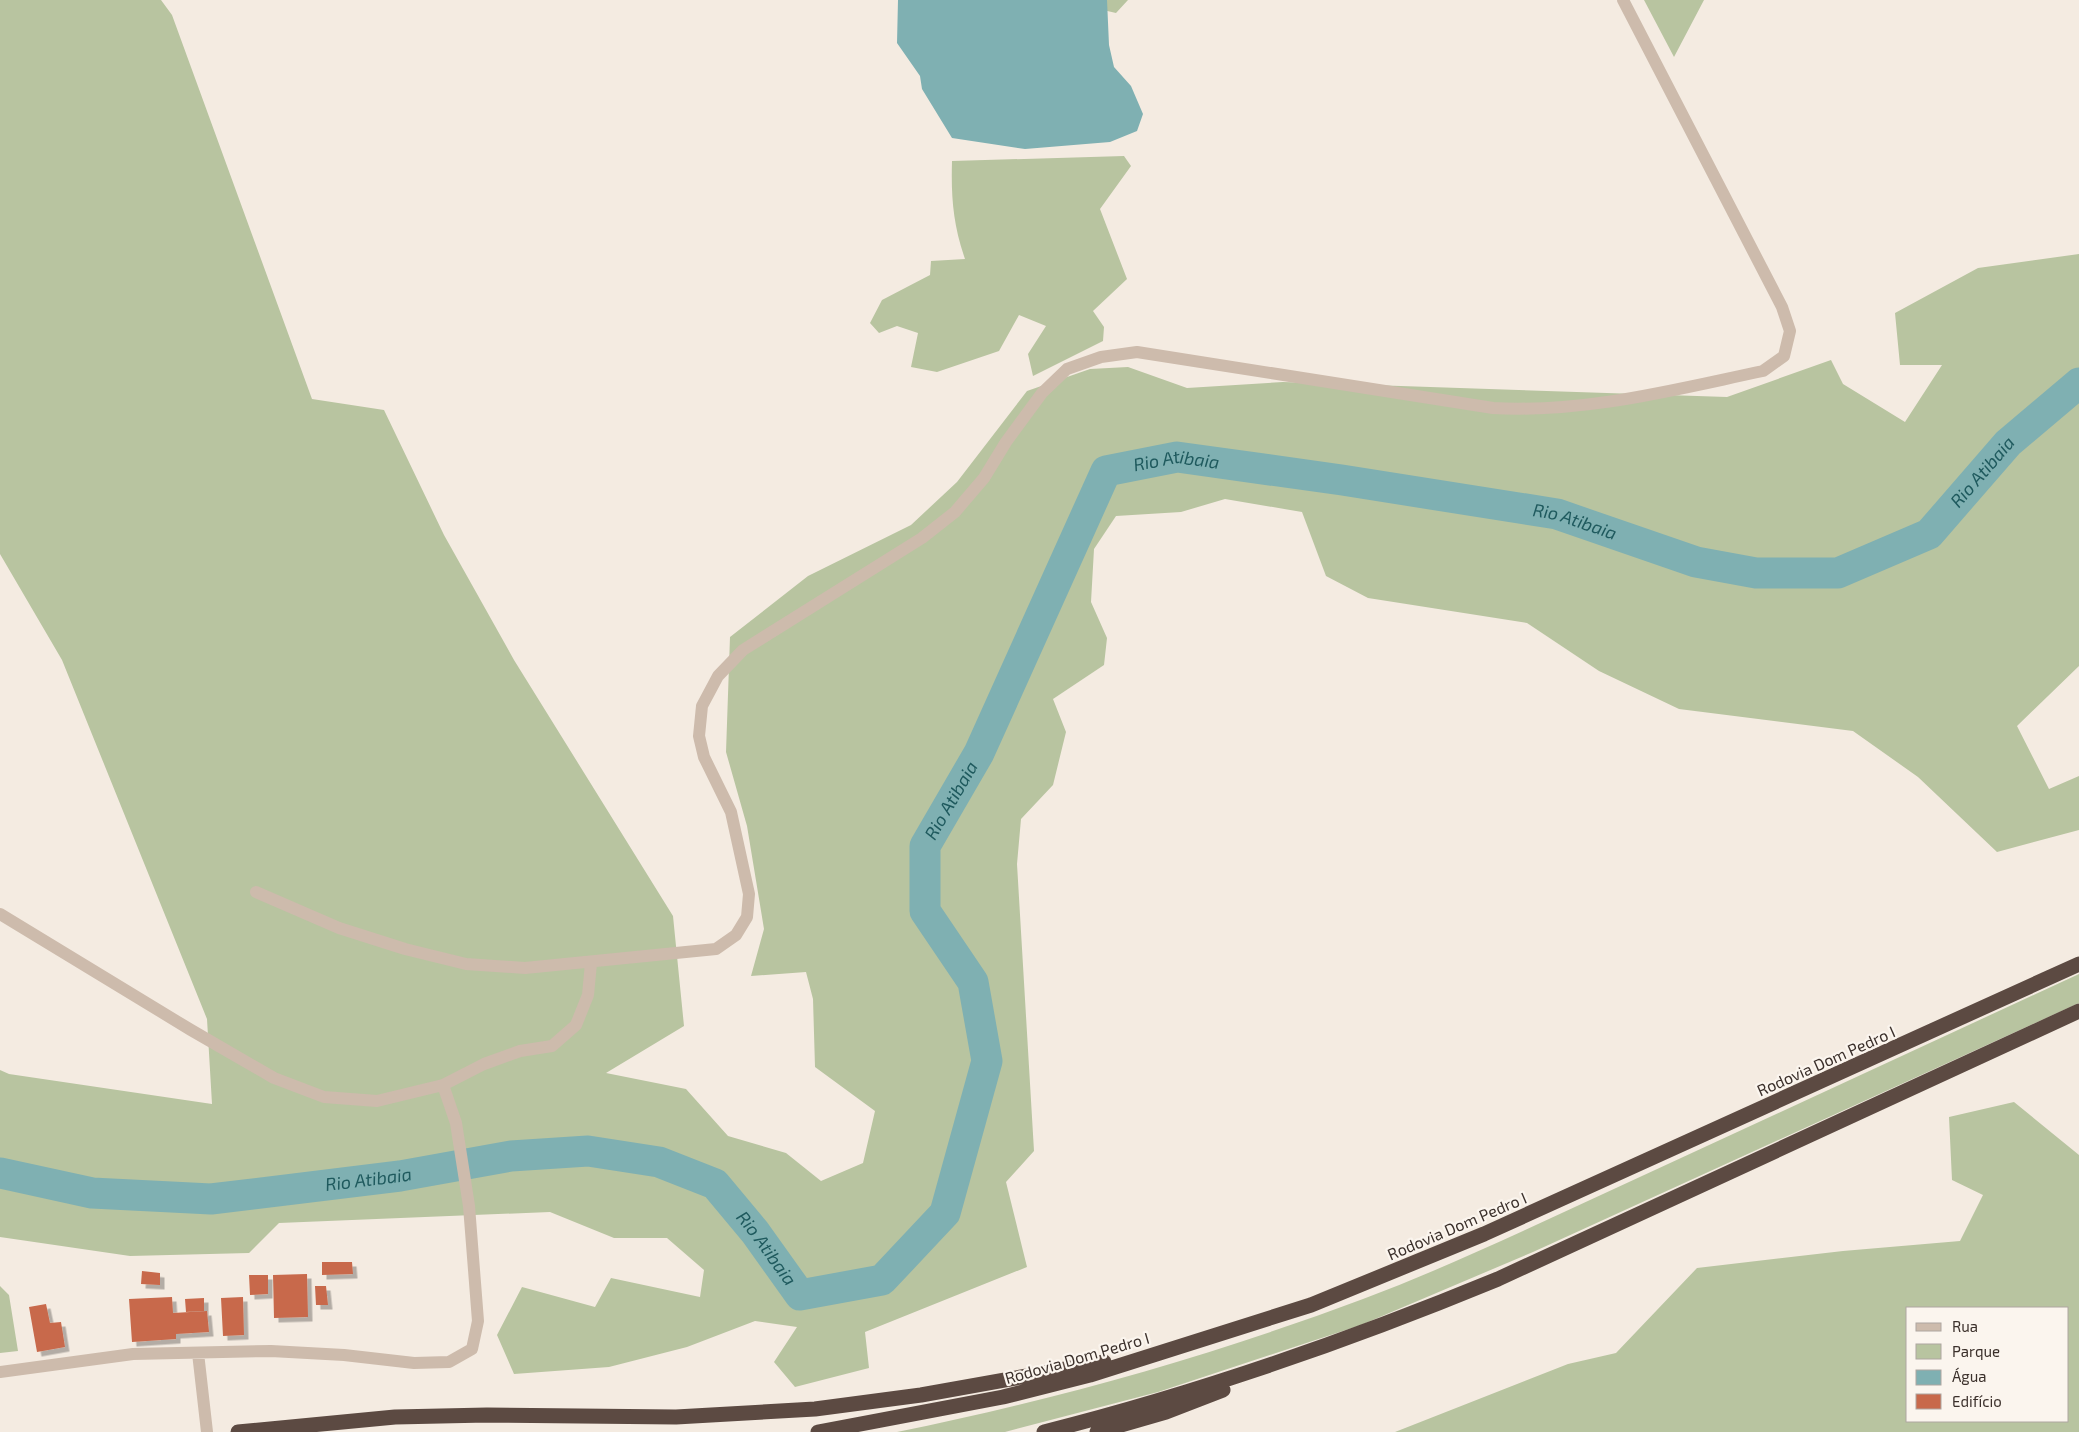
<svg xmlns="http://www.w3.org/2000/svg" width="2079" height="1432" font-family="'Exo 2',sans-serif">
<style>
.green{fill:#b8c4a0;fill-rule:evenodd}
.water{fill:#7fb0b2}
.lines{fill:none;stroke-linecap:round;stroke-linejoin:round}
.river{stroke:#7fb0b2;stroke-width:31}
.building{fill:#c8694b;filter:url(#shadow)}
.minor{stroke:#cdbbac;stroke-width:12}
.motorway{stroke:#5c4a42;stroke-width:15}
.labels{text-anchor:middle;stroke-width:4.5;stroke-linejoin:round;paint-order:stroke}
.street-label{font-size:16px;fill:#3b302b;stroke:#fbf5ee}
.water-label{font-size:18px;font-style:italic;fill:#1f5a5e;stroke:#fbf5ee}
</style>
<defs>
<filter id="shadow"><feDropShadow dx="4.5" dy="4.5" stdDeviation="0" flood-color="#0004"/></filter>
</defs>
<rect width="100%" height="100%" fill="#f4ebe1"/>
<path class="green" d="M0,0H161L172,15L312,399L384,410L444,535L514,660L673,916L684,1026L606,1073L686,1089L728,1136L786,1153L821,1181L863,1163L875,1111L815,1067L813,999L806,972L751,976L764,929L747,826L726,752L730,637L808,576L911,525L957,482L1027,391L1090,369L1128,367L1187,388L1283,382L1727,397L1831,360L1843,384L1905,422L1942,365H1900L1895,313L1978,268L2079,254V666L2017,726L2049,789L2079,776V830L1997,852L1918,777L1853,731L1679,709L1599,671L1527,623L1368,598L1326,576L1302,512L1225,499L1181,512L1116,516L1094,549L1091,602L1107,638L1104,665L1053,699L1066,732L1053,785L1021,819L1017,864L1034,1151L1006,1182L1027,1267L865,1332L869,1368L795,1387L774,1362L797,1327L755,1321L687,1347L609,1367L514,1374L497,1335L522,1287L595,1307L611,1278L700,1297L704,1270L667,1238H614L550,1212L279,1223L249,1253L130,1256L0,1237V1070L9,1074L212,1104L207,1019L62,660L0,554Z
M1060,0H1128L1116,13Z
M1644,0H1704L1674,57Z
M1124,156L1131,166L1100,209L1127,279L1093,311L1104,327L1103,341L1033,376L1028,354L1046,326L1019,315L999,351L937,372L911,367L918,333L897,326L879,333L870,323L882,300L930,275L931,261L965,259C953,224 951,197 952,161Z
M2079,974V1003L1533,1252L1361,1325L1158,1392L1005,1432H897C1055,1400 1211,1356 1363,1299C1417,1279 1470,1255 1523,1231Z
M2014,1102L2079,1155V1432H1395L1568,1364L1616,1353L1697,1268L1843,1251L1960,1241L1983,1195L1952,1180L1949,1117ZM2068,1308V1421H1908V1308Z
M0,1286L9,1295L18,1351L0,1353Z"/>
<path class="water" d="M898,0H1107L1109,45L1114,67L1131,86L1143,114L1137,131L1110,142L1025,149L952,138L922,89L920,76L897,43Z"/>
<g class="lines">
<path class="river" id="s1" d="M0,1173L92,1193L211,1199L400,1176L511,1156L588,1151L659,1162L715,1184L755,1232L800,1295L882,1280L945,1213L987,1061L973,982L925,911V846L979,753L1106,471L1177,457L1342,480L1557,514L1696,562L1756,573H1838L1929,534L2008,443L2079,383"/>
</g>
<path class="building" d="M322,1262H352L353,1274L322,1275Z
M142,1271L160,1273V1285L141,1284Z
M307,1274L308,1317L274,1318L273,1275Z
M249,1275H268V1294L250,1295Z
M315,1286H326L328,1305H316Z
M172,1297L173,1313L207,1311L209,1332L176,1334V1339L132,1342L129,1299Z
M243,1297L244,1335L223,1336L221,1298Z
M204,1298V1311L186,1312L185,1299Z
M46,1304L50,1323L61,1322L65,1347L37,1352L29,1307Z"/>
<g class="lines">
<path class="minor" d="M256,892L339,928L405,949L466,964L525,968L716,949L736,935L747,917L749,894L731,812L704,757L699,736L702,706L718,676L743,650L922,538L955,512L984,478L1006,442L1042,393L1067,369L1101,357L1137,352L1493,408C1586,413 1672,390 1763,371L1784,356L1790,331L1782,307L1623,0
M0,914L191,1030L274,1078L324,1097L377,1101L443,1085L484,1064L520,1051L552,1046L576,1025L588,995L591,963
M198,1353L207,1432
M0,1372L133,1354L271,1351L344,1355L414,1363L449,1362L472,1349L478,1321L469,1206L456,1123L443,1085"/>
<path class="motorway" d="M238,1432L395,1417L487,1415L676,1417L815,1409L921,1395L1104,1362
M818,1432L1003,1397L1090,1375L1311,1305L1484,1234L2079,964
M1044,1432C1199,1393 1350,1340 1498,1279L2079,1011
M1097,1432L1166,1412L1223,1390"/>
</g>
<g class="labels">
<g class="street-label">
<text transform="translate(1826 1061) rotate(-24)" y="6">Rodovia Dom Pedro I</text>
<text transform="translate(1457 1226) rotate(-23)" y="6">Rodovia Dom Pedro I</text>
<text transform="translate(1077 1358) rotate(-16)" y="6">Rodovia Dom Pedro I</text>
</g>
<g class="water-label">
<text dy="6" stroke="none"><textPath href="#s1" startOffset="1918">Rio Atibaia</textPath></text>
<text dy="6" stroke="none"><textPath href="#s1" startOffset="2774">Rio Atibaia</textPath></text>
<text dy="6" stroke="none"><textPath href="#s1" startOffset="2322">Rio Atibaia</textPath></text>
<text dy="6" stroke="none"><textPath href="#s1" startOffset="1482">Rio Atibaia</textPath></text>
<text dy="6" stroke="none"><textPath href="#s1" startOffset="372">Rio Atibaia</textPath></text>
<text dy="6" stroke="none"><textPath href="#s1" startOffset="808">Rio Atibaia</textPath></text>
</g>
</g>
<rect x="1906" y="1307" width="162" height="115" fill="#fbf5ee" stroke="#aea6a0"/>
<rect x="1916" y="1323" width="25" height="8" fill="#cdbbac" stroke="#aea6a0"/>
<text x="1952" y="1332" font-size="15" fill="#3b302b">Rua</text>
<rect x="1916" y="1344" width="25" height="15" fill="#b8c4a0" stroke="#aea6a0"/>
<text x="1952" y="1357" font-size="15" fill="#3b302b">Parque</text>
<rect x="1916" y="1370" width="25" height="15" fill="#7fb0b2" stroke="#aea6a0"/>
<text x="1952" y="1382" font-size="15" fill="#3b302b">Água</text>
<rect x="1916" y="1394" width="25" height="15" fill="#c8694b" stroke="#aea6a0"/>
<text x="1952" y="1407" font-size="15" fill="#3b302b">Edifício</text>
</svg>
